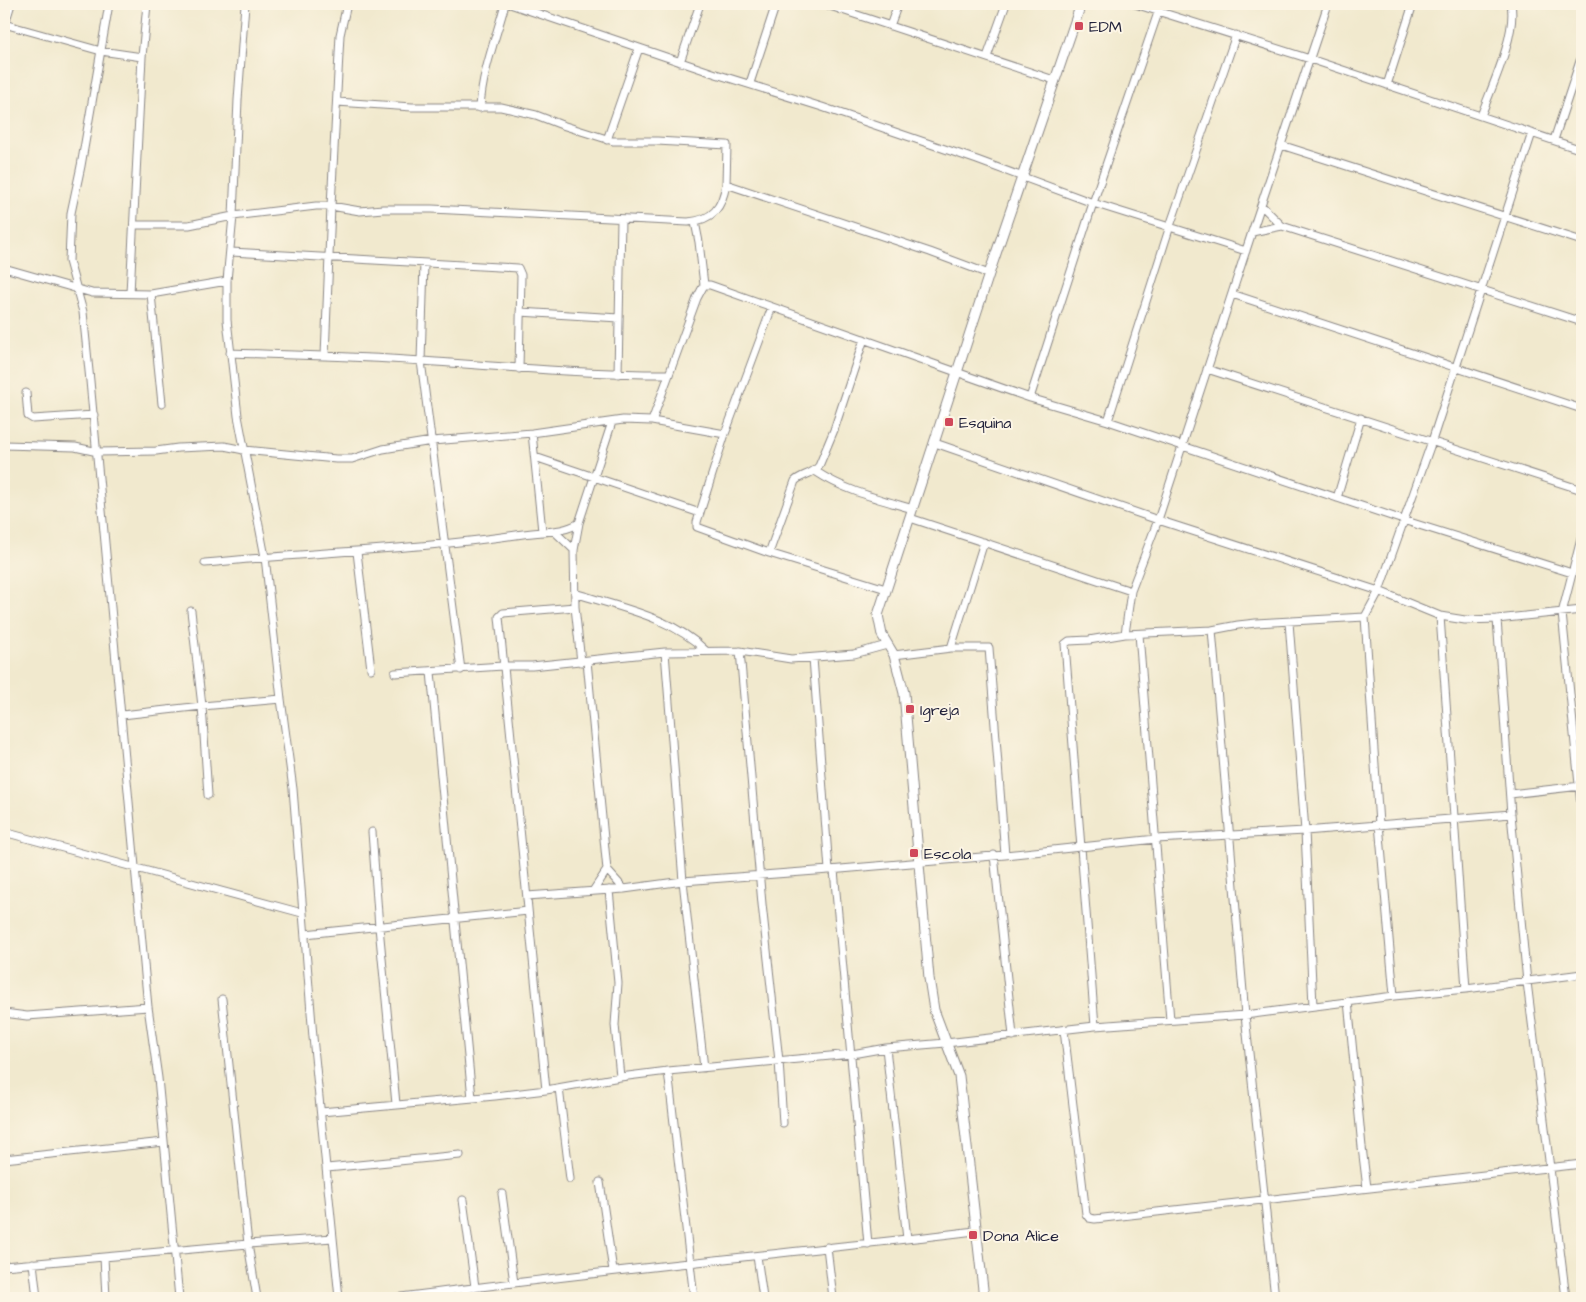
<svg xmlns="http://www.w3.org/2000/svg" width="1586" height="1302" font-family="'Architects Daughter',sans-serif">
<style>
.lines{fill:none;stroke-linecap:round;stroke-linejoin:round}
.minor-casing{stroke:#8a8684;stroke-width:9}
.tertiary-casing{stroke:#8a8684;stroke-width:11}
.minor{stroke:#fff;stroke-width:7}
.tertiary{stroke:#fff;stroke-width:9}
.poi-dot{fill:#d1495b;stroke:#fcf5e5;stroke-width:2}
.labels{text-anchor:middle;stroke-width:4;stroke-linejoin:round;paint-order:stroke}
.poi-label{font-size:16px;fill:#22223b;stroke:#fcf5e5;text-anchor:start}
</style>
<rect width="100%" height="100%" fill="#fcf5e5"/>
<filter id="ink" filterUnits="userSpaceOnUse"><feTurbulence type="fractalNoise" baseFrequency=".02" numOctaves="2"/><feDisplacementMap in="SourceGraphic" scale="10" xChannelSelector="R" yChannelSelector="G"/><feConvolveMatrix kernelMatrix="1 2 1 2 8 2 1 2 1" color-interpolation-filters="sRGB"/></filter>
<filter id="wash" filterUnits="userSpaceOnUse"><feTurbulence type="fractalNoise" baseFrequency=".0096" numOctaves="4" result="noise"/><feDisplacementMap in="SourceGraphic" scale="20" xChannelSelector="R" yChannelSelector="G"/><feGaussianBlur stdDeviation="1.12" result="paint"/><feColorMatrix in="noise" values="0 0 0 0 0 0 0 0 0 0 0 0 0 0 0 0 0 1.4 0 .05"/><feComposite in="paint" operator="in"/></filter>
<g filter="url(#wash)">
<rect width="100%" height="100%" fill="#f1e9ce"/>
</g>
<g filter="url(#ink)">
<g class="lines">
<defs>
<path id="minor" d="M109,4L81,166L71,213L69,261L83,312L90,381L148,1007L158,1078L179,1298
M245,4L238,100L233,216L227,281V320L238,416L265,557L281,699L293,789L313,1037L339,1298
M510,4L716,74L822,107L977,160L1093,203L1246,251
M824,4L1054,80
M1135,4L1310,59L1582,150
M1578,4L1582,5
M4,24L101,51L142,57
M890,26L898,4
M4,27L11,4
M987,57L1006,4
M680,62L700,4
M750,83L776,4
M1387,85L1413,4
M337,102L412,107H501L536,115L562,125L613,141H657L727,145L726,184L930,252L989,274
M480,108C482,72 496,38 505,4
M1481,116C1492,86 1517,34 1511,4
M607,140L639,48
M1554,140L1582,55
M1281,145L1582,241
M1261,205L1282,226L1582,322
M695,222L699,242L704,285
M134,225H189L233,216L316,206H331L360,211L383,209H432L688,222C713,220 722,208 726,184
M1252,232L1282,226
M231,252L518,268L521,275L519,369
M424,263L421,361L461,670
M4,268L92,293L151,294L227,281
M130,293L142,57L147,4
M151,294L162,404
M1232,294L1582,409
M772,307L725,434L697,522V527L769,553L886,589
M520,312L619,318
M230,353C294,355 359,356 423,361C505,367 587,374 669,374
M325,356L331,206L340,35L347,4
M1207,369L1582,490
M618,374L621,220
M26,393L28,416L33,419L94,415
M1030,398L1093,203L1161,4
M652,421L697,298L704,285H710L1030,398L1108,421L1403,520L1572,573
M1108,421L1170,226L1236,35
M532,433L542,531
M935,443L1158,520L1379,591L1440,616L1465,620L1497,619L1582,610
M4,445L75,447L98,452L156,451L178,448L224,446L244,450L336,459H352L383,449L432,441L532,433L623,420L652,421L725,434
M535,457L700,513
M815,471C845,491 879,499 913,509
M1337,498L1361,418
M910,518L1131,591
M554,531L574,550
M1582,535L1562,613L1582,815
M357,552L371,669
M769,553L795,481C802,474 812,475 819,466L834,430L864,339
M205,563C311,552 418,550 523,534C541,531 564,533 579,523
M575,593C621,608 672,617 706,651
M1440,616L1466,989
M1497,619L1511,814L1527,982L1566,1298
M1289,622L1305,831L1313,1006
M1125,634L1212,630
M1139,634L1170,1020
M951,648L984,542
M740,651L762,904L779,1061L783,1123
M665,652L683,881L704,1068
M894,655L951,648H989L1005,855
M813,658L829,870
M587,661L607,870L624,889
M581,662L575,607L574,550L579,523L612,422
M431,672L472,1098
M395,673L503,666H532L665,652L740,651L791,659L854,654L887,645
M122,715L202,706L191,611
M1510,794L1581,786
M208,795L202,706L281,699
M4,832L302,913
M372,832L379,927L396,1104
M994,855L1013,1036
M834,870L868,1244
M609,890L618,983L615,1025L620,1077
M593,891L607,870
M527,896L624,889L683,881L829,870L1005,855L1156,839L1305,831L1511,814
M305,934L528,911
M1394,996L1379,824L1365,617L1379,591L1432,441L1532,133
M222,999L248,1244L257,1298
M1348,1001L1362,1147L1367,1188
M4,1013L27,1016L148,1007
M1095,1026L1065,644L1069,641L1089,640L1125,634L1131,591L1158,520L1252,232L1328,4
M1064,1030L1086,1214L1089,1218L1095,1219L1582,1164
M886,1048L907,1239
M668,1071L694,1298
M559,1088L570,1179
M546,1090L499,617L503,613L575,607
M321,1112L495,1096L546,1090L620,1077L668,1071L852,1054L886,1048L946,1043L1095,1026L1245,1015L1394,996L1466,989L1582,974
M4,1159L164,1142
M327,1168L460,1155
M600,1182L613,1271
M502,1194L514,1283
M463,1200L475,1287
M827,1247L833,1298
M757,1256L763,1298
M104,1257L106,1298
M33,1263L37,1298
M4,1266L248,1244L333,1238
M394,1298C588,1272 782,1254 976,1231
M1275,1298L1245,1015L1212,630L1238,625L1256,623L1365,617"/>
<path id="tertiary" d="M984,1298L959,1076L934,1010L929,978L904,693L894,655L882,635L878,615L989,274L1081,4"/>
</defs>
<use href="#minor" class="minor-casing"/>
<use href="#tertiary" class="tertiary-casing"/>
<use href="#minor" class="minor"/>
<use href="#tertiary" class="tertiary"/>
</g>
</g>
<g class="poi-dot">
<rect x="1074" y="21" width="10" height="10" rx="2.5"/>
<rect x="944" y="417" width="10" height="10" rx="2.5"/>
<rect x="905" y="704" width="10" height="10" rx="2.5"/>
<rect x="909" y="848" width="10" height="10" rx="2.5"/>
<rect x="968" y="1230" width="10" height="10" rx="2.5"/>
</g>
<g class="labels">
<g class="poi-label">
<text x="1089" y="32">EDM</text>
<text x="959" y="428">Esquina</text>
<text x="920" y="715">Igreja</text>
<text x="924" y="859">Escola</text>
<text x="983" y="1241">Dona Alice</text>
</g>
</g>
<rect width="1586" height="1302" fill="none" stroke="#fcf5e5" stroke-width="20"/>
</svg>
